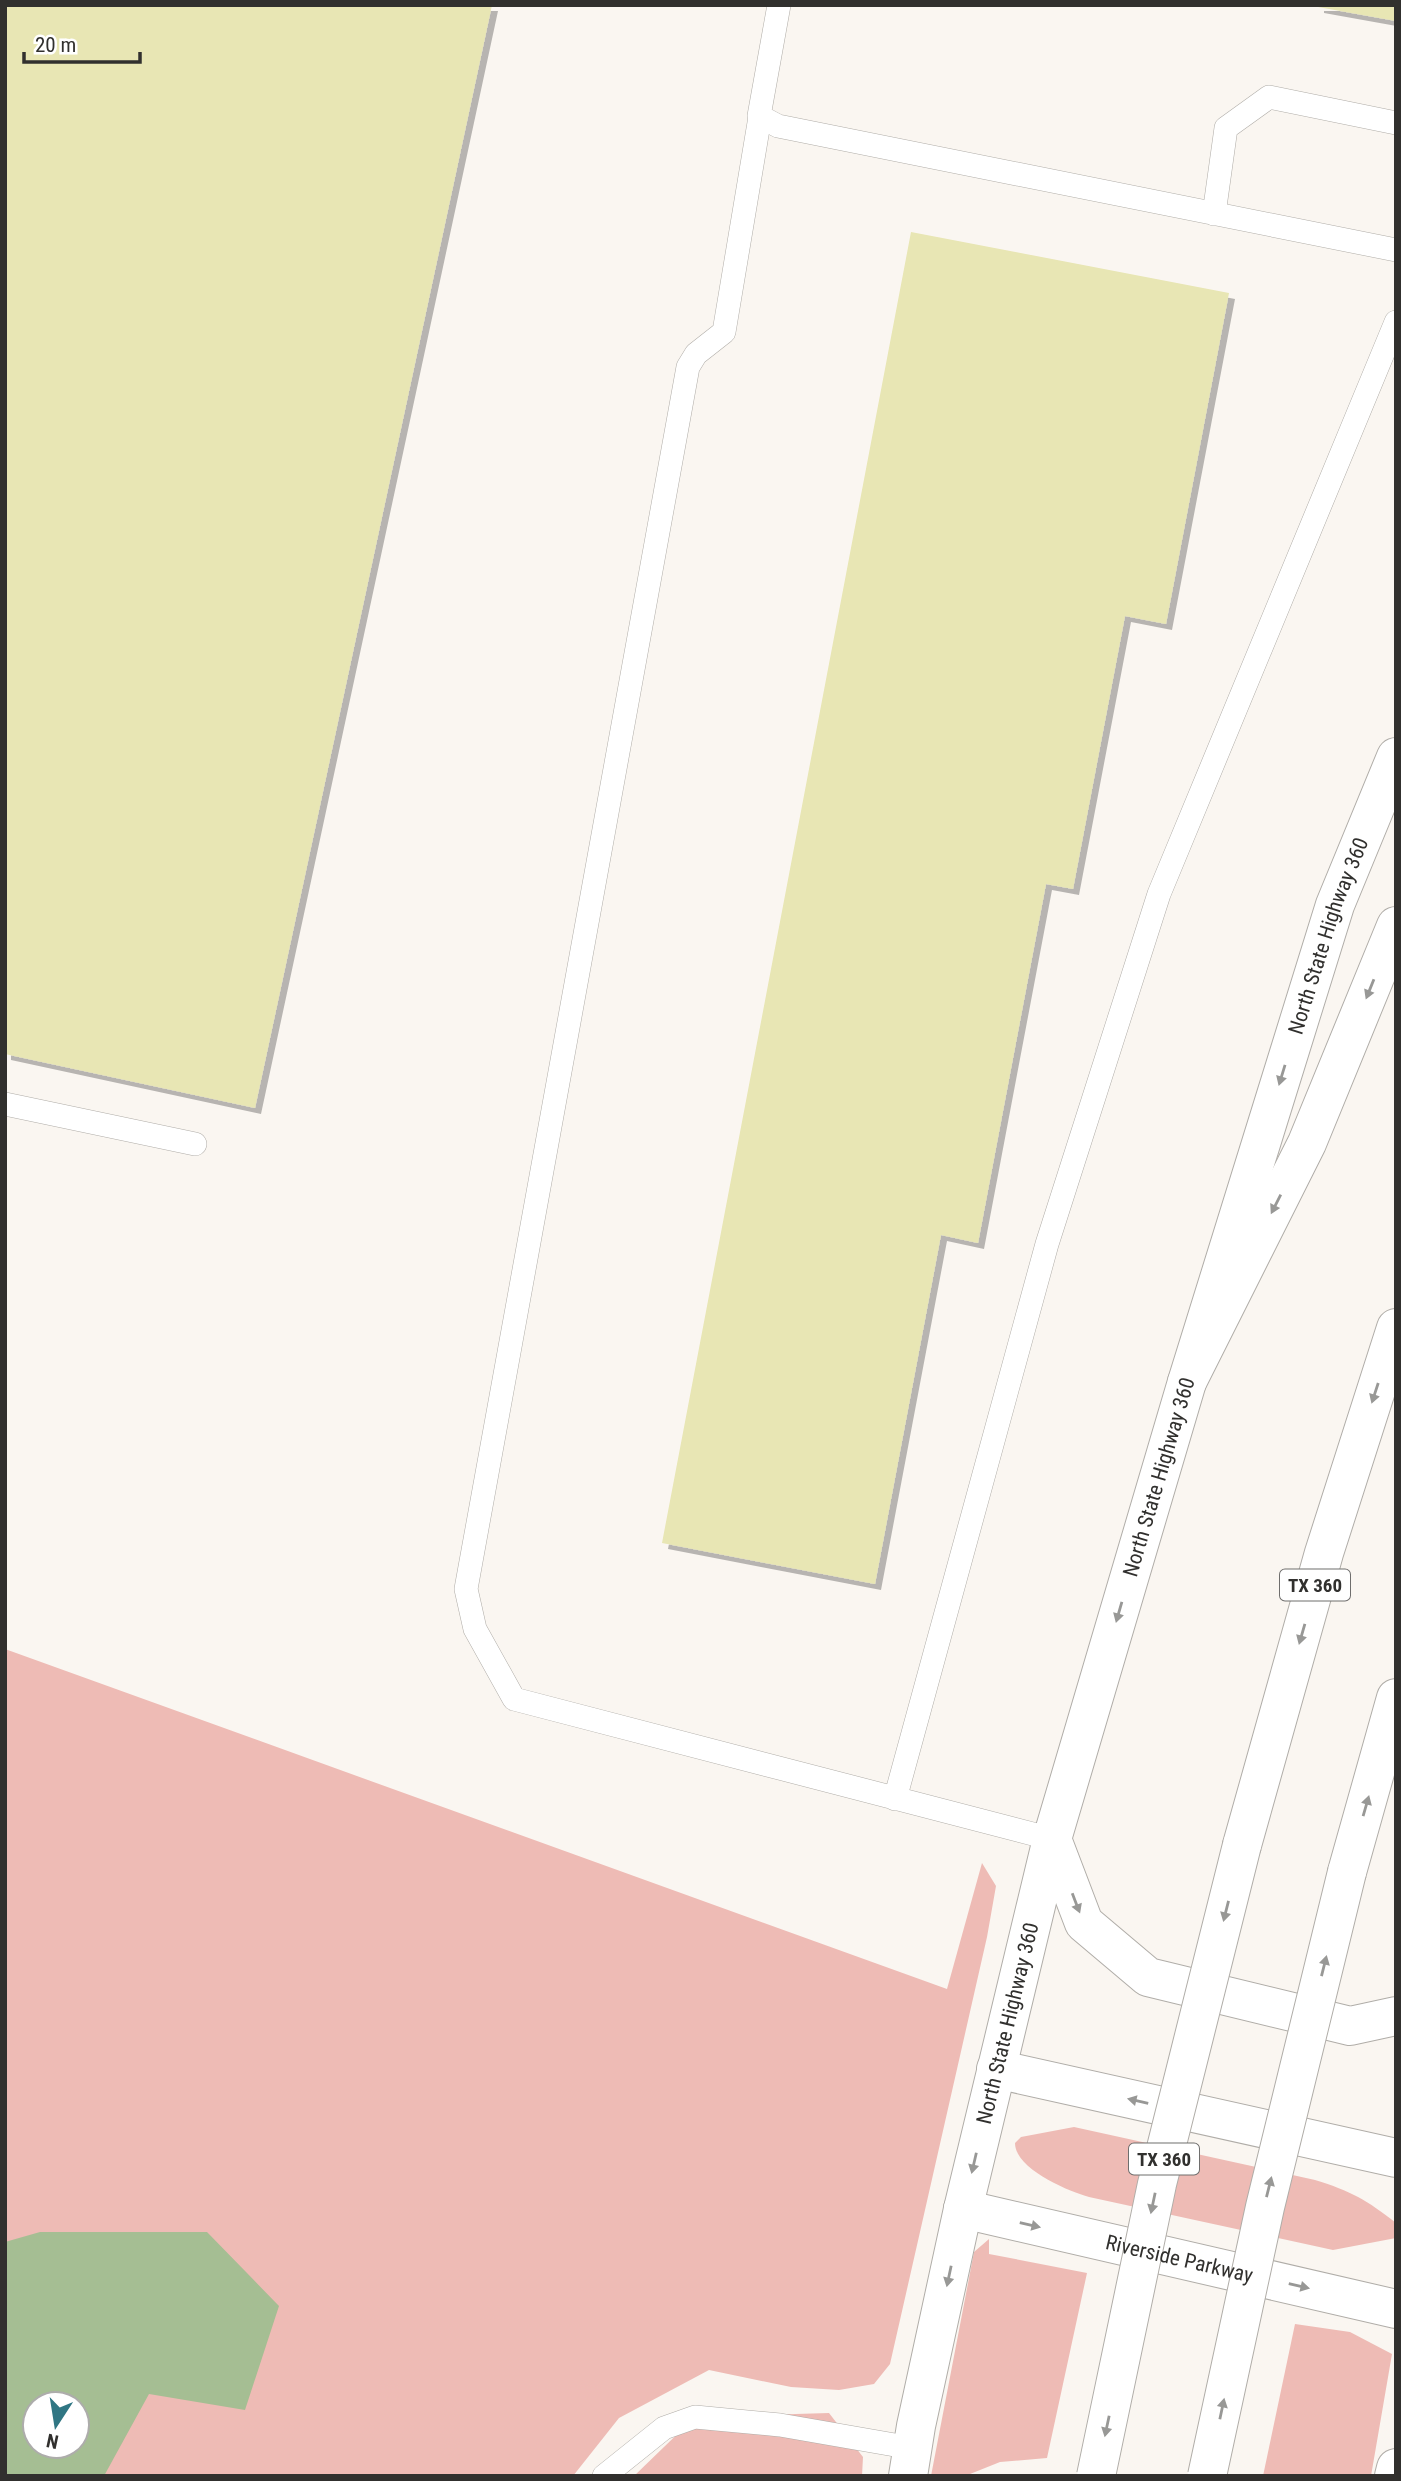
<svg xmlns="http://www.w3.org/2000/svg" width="1401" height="2481" font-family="'Roboto Condensed',sans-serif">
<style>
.green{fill:#eebbb5;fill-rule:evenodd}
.water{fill:#a5be93;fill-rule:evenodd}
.building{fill:#e8e6b4;filter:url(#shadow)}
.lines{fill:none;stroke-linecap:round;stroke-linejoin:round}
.service-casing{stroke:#b0ada8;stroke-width:24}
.tertiary-casing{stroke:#b0ada8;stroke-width:40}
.secondary-casing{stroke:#b0ada8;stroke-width:40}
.motorway-casing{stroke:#b0ada8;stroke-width:40}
.service{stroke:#fff;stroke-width:23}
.tertiary{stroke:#fff;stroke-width:38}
.secondary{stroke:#fff;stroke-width:38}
.motorway{stroke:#fff;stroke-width:38}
.motorway-bridge-casing{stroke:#b0ada8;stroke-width:40;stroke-linecap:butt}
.motorway-bridge{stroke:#fff;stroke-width:38}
.oneway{fill:#989896}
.labels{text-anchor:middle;stroke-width:5;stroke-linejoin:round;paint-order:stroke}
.shield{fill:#fff;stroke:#6f6e6d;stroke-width:2}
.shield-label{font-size:19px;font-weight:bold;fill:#31302e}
.street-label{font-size:21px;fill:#31302e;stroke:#fff}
</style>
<defs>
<filter id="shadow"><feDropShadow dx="6" dy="6" stdDeviation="0" flood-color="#0004"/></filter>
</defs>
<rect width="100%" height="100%" fill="#faf6f1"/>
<path class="green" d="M5,1649L947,1989L982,1863L996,1886L987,1937L890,2364L874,2384L839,2390L791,2387L709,2370L619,2418L573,2476H5ZM35,2404H77V2446H35Z
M1074,2127L1315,2180C1351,2191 1367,2200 1396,2223V2238L1333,2250L1089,2197C1068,2191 1015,2169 1015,2143L1021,2137Z
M989,2239V2254L1087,2273L1047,2458L1000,2462L965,2476H931L974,2252Z
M1295,2324L1350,2332L1392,2354L1371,2476H1263Z
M829,2413L863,2457L862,2476H634L695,2417Z"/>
<path class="water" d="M40,2232H207L279,2306L245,2410L149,2394L104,2476H5V2242ZM35,2404H77V2446H35Z"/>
<path class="building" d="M5,5H492L255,1108L5,1054Z
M1318,5H1396V21L1318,7Z
M911,232L1229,293L1166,624L1125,616L1073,889L1046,884L978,1243L941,1235L875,1584L662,1543Z"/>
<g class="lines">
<defs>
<path id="service" d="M779,5L759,116L778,126L1396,250
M760,117L724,332L696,354L688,367L466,1589L475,1629L514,1699L1052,1839
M1214,214L1226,128L1269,97L1396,123
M5,1104L195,1144
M895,1799L1047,1244L1159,894L1396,322
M604,2476L664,2428L695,2417L780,2425L912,2448"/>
<g id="tertiary">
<path d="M996,2069L1396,2158"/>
<path id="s1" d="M963,2209L1396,2309"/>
</g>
<g id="secondary">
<path d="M1052,1839L1084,1923L1148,1977L1350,2026L1396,2016"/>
<path id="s2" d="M963,2209L1052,1839L1187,1382L1335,905L1396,757"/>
</g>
<path id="motorway" d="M1187,1382L1307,1143L1396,926
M1242,1845L1324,1553L1396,1328
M1347,1872L1396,1698
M908,2476L916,2426L963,2209
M1394,2476L1396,2468"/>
</defs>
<use href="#service" class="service-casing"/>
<use href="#tertiary" class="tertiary-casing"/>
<use href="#secondary" class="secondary-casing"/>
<use href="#motorway" class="motorway-casing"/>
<use href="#service" class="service"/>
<use href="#tertiary" class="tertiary"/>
<use href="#secondary" class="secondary"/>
<use href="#motorway" class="motorway"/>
<defs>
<path id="motorway-bridge" d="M1096,2476L1157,2184L1242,1845
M1207,2476L1265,2207L1347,1872"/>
</defs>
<use href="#motorway-bridge" class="motorway-bridge-casing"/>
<use href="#motorway-bridge" class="motorway-bridge"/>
</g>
<defs><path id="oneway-solid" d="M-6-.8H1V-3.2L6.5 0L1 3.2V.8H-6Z" transform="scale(1.75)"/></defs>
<g class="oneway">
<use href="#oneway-solid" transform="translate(1370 989) rotate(112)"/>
<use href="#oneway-solid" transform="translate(1282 1075) rotate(107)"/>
<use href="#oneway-solid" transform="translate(1276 1204) rotate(117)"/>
<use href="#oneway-solid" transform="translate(1375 1393) rotate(108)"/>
<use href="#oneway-solid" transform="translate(1119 1612) rotate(106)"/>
<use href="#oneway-solid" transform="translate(1302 1634) rotate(106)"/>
<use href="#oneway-solid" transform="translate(1366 1806) rotate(-74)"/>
<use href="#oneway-solid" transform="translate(1076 1903) rotate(69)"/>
<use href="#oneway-solid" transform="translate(1226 1911) rotate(104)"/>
<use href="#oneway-solid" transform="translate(1324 1966) rotate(-76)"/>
<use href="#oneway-solid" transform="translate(1138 2101) rotate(-167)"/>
<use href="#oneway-solid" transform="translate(974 2163) rotate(103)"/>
<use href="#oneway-solid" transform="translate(1269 2187) rotate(-76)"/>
<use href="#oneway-solid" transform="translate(1153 2203) rotate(102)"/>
<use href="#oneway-solid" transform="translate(1030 2225) rotate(13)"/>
<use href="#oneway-solid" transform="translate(949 2276) rotate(102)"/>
<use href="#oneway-solid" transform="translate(1299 2286) rotate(13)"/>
<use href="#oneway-solid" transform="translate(1222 2409) rotate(-78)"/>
<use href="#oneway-solid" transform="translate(1107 2426) rotate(102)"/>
</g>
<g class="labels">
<g class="shield">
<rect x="1280" y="1569.5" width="70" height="31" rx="5"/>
<rect x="1129" y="2143.5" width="70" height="31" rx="5"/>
</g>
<g class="shield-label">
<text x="1315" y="1592">TX 360</text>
<text x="1164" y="2166">TX 360</text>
</g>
<g class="street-label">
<text dy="7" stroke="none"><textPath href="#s2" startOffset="1325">North State Highway 360</textPath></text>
<text dy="7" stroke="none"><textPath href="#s2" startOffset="758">North State Highway 360</textPath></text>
<text dy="7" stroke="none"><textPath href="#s2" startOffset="191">North State Highway 360</textPath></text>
<text dy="7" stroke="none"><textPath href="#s1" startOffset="222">Riverside Parkway</textPath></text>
</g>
</g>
<rect width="1401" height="2481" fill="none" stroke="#31302e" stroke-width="14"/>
<g transform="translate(56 2425) rotate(192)"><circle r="33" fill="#ffffff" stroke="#adacab" stroke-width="2"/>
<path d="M0-5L12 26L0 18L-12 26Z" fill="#307683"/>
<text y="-10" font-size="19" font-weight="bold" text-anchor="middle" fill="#31302e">N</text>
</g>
<path d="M24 52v10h116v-10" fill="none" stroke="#31302e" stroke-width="3.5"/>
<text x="35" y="52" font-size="21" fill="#31302e" stroke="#ffffff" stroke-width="5" paint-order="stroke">20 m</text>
</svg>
